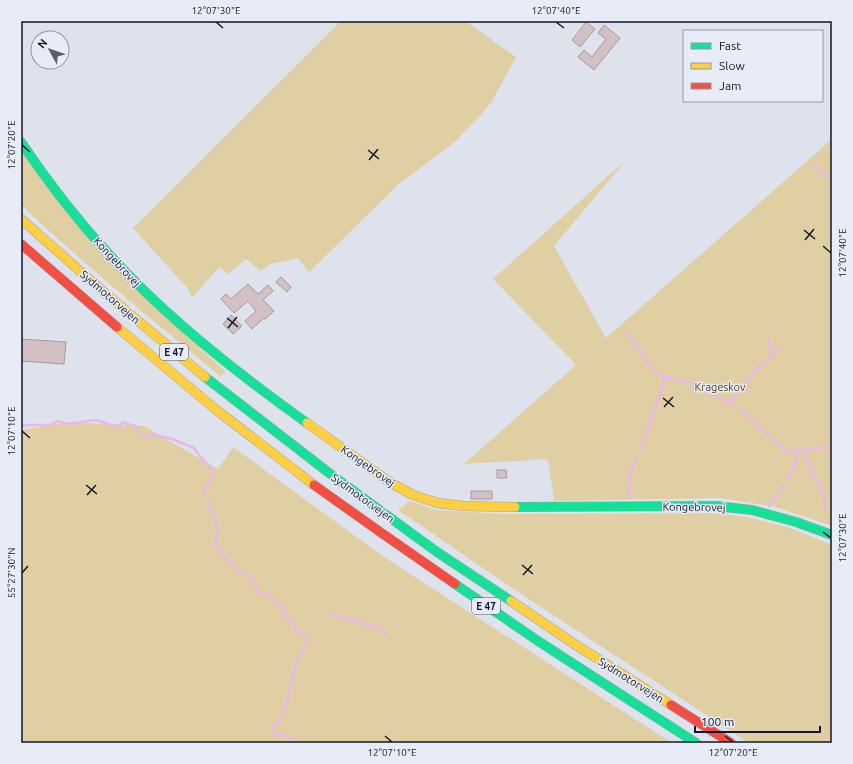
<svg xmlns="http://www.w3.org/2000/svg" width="853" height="764" font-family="Ubuntu,sans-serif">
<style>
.green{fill:#e0cfa3}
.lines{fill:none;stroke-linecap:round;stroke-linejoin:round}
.stream{stroke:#eab6eb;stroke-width:2.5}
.building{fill:#d2c0c3;stroke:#a49a9e}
.fast-casing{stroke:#9da2b0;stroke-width:10}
.slow-casing{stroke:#9da2b0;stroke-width:10}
.jam-casing{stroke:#9da2b0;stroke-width:10}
.fast{stroke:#16e098;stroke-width:9}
.slow{stroke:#ffcf43;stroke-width:9}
.jam{stroke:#f24e42;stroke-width:9}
.ticks{fill:none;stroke:#10172a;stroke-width:1.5}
.labels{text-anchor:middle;stroke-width:3;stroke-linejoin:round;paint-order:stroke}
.shield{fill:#e7ecf7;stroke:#505768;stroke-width:1}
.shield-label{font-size:10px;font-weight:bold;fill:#10172a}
.street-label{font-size:11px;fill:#10172a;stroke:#e7ecf7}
.park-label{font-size:11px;fill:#504015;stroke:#e7ecf7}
.neatline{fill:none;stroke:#10172a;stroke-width:1.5}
.ticks-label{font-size:10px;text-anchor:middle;fill:#10172a}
</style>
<rect width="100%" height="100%" fill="#dde2ed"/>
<path class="green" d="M341,21H465L516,57L491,103L476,120L455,142L399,184L309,272L298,258L270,264L261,271L246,259L228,274L219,267L192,298L188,289L133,228Z
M832,139V526L776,507L720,498L554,501L548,459L464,464L576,365L493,279L626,160L554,246L606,338Z
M21,150L200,348L225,371L221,377C153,321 85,265 21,205Z
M69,422L144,426L218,469L233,447L384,557L672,743H21V430Z
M410,501L437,510L503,514L714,513L747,517L787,527L832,545V743H749L521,594L398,510Z"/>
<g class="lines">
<path class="stream" d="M813,167L832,178
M626,332L656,374L689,383L735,406
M769,339L771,357
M730,402L759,366L765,364L778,347
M742,411L788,452L797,451L832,446
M21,426L29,425H50L58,421L66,424L96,420L117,427L123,422L137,427L139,433L145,436L157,435L175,440L194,448L199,455L211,468L213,473L204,491L205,497
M640,450L666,377
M803,451C808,466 827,493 825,509
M788,478C794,469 797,462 797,451
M628,499L630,475L637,458
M208,501L215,518L218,531L215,544L224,558L231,562L239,572C252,574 253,580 258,592L266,594L280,605L288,619L294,625L297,633L306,635C311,647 301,650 297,660C290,678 291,700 281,717C280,721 276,724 273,726L276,735H286L295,743
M769,506L784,485
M328,613L381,628L386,635"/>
</g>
<path class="building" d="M586,22L595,29L580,47L572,40Z
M604,25L620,38L594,70L578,57L584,50L592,57L606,39L598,33Z
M281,277L291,287L287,292L276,282Z
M248,284L258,294L268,285L273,291L263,300L274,311L265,319L264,318L252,329L245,321L256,311L248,301L234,313L221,299L226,294L231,299Z
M231,315L242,326L233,334L223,324Z
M21,339L66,342L64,364L21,361Z
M497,470H506L507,478H497Z
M471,491H492V499H471Z"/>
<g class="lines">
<defs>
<path id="fast" d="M21,142C67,211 122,274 185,328C224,362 265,393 307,423
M205,377L333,476L437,552L511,601
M515,507L716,506L752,510L796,522L832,535
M455,584L538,641L696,743"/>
<path id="slow" d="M21,219L106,294L205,377
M117,327L214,408L314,485
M307,423L391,483L413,495L438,503L464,506L515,507
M511,601L576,645L671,705"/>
<path id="jam" d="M21,244L117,327
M314,485L383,534L455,584
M671,705L731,743"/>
</defs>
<use href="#fast" class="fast-casing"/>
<use href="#slow" class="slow-casing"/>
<use href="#jam" class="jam-casing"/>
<use href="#fast" class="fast"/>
<use href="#slow" class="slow"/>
<use href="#jam" class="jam"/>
</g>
<path class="ticks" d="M216,22L223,28M556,22L564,28M22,145L30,152M368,150L379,159M369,160L378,149M804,230L815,239M805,240L814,229M823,246L831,253M227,318L238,327M228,328L237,317M663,398L674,407M664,407L673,397M22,431L30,438M86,485L97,494M87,495L96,485M823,532L831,538M522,565L533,574M22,573L28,566M523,575L532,565M385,736L392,742M725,736L733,742"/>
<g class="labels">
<g class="shield">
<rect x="160" y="344" width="28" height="16" rx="3"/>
<rect x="472" y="598" width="28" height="16" rx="3"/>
</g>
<g class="shield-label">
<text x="174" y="356">E 47</text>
<text x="486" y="610">E 47</text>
</g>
<g class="street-label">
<text transform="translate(117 262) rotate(47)" y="4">Kongebrovej</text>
<text transform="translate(110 297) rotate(41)" y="4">Sydmotorvejen</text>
<text transform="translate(368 466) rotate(35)" y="4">Kongebrovej</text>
<text transform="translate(363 498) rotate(36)" y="4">Sydmotorvejen</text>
<text transform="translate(694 507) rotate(1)" y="4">Kongebrovej</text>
<text transform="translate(631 680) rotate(32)" y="4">Sydmotorvejen</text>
</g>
<g class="park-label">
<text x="720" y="391">Krageskov</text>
</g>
</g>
<rect width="853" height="764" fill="none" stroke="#e7ecf7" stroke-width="44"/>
<rect x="683" y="30" width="140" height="72" fill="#e7ecf7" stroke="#9197a5"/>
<rect x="691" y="43" width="20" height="6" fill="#16e098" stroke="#9197a5"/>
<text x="719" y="50" font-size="12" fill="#10172a">Fast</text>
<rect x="691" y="63" width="20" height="6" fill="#ffcf43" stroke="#9197a5"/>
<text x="719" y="70" font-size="12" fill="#10172a">Slow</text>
<rect x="691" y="83" width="20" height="6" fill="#f24e42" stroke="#9197a5"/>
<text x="719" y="90" font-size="12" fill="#10172a">Jam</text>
<g transform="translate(50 50) rotate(310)"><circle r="19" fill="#e7ecf7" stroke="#9197a5"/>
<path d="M0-3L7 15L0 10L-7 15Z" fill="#585e6e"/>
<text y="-6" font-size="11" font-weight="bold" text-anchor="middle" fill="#10172a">N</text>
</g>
<path d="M695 726v6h125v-6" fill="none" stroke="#10172a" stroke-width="2"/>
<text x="701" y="726" font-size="12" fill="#10172a" stroke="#e7ecf7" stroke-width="3" paint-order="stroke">100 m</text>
<rect x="22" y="22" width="809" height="720" class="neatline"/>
<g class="ticks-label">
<text x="216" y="14">12°07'30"E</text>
<text x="556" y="14">12°07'40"E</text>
<text transform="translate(11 145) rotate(-90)" y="4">12°07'20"E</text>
<text transform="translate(842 253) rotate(-90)" y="4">12°07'40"E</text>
<text transform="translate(11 431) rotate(-90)" y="4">12°07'10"E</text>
<text transform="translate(842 538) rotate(-90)" y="4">12°07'30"E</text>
<text transform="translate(11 573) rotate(-90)" y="4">55°27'30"N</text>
<text x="392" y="756">12°07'10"E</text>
<text x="733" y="756">12°07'20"E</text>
</g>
</svg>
